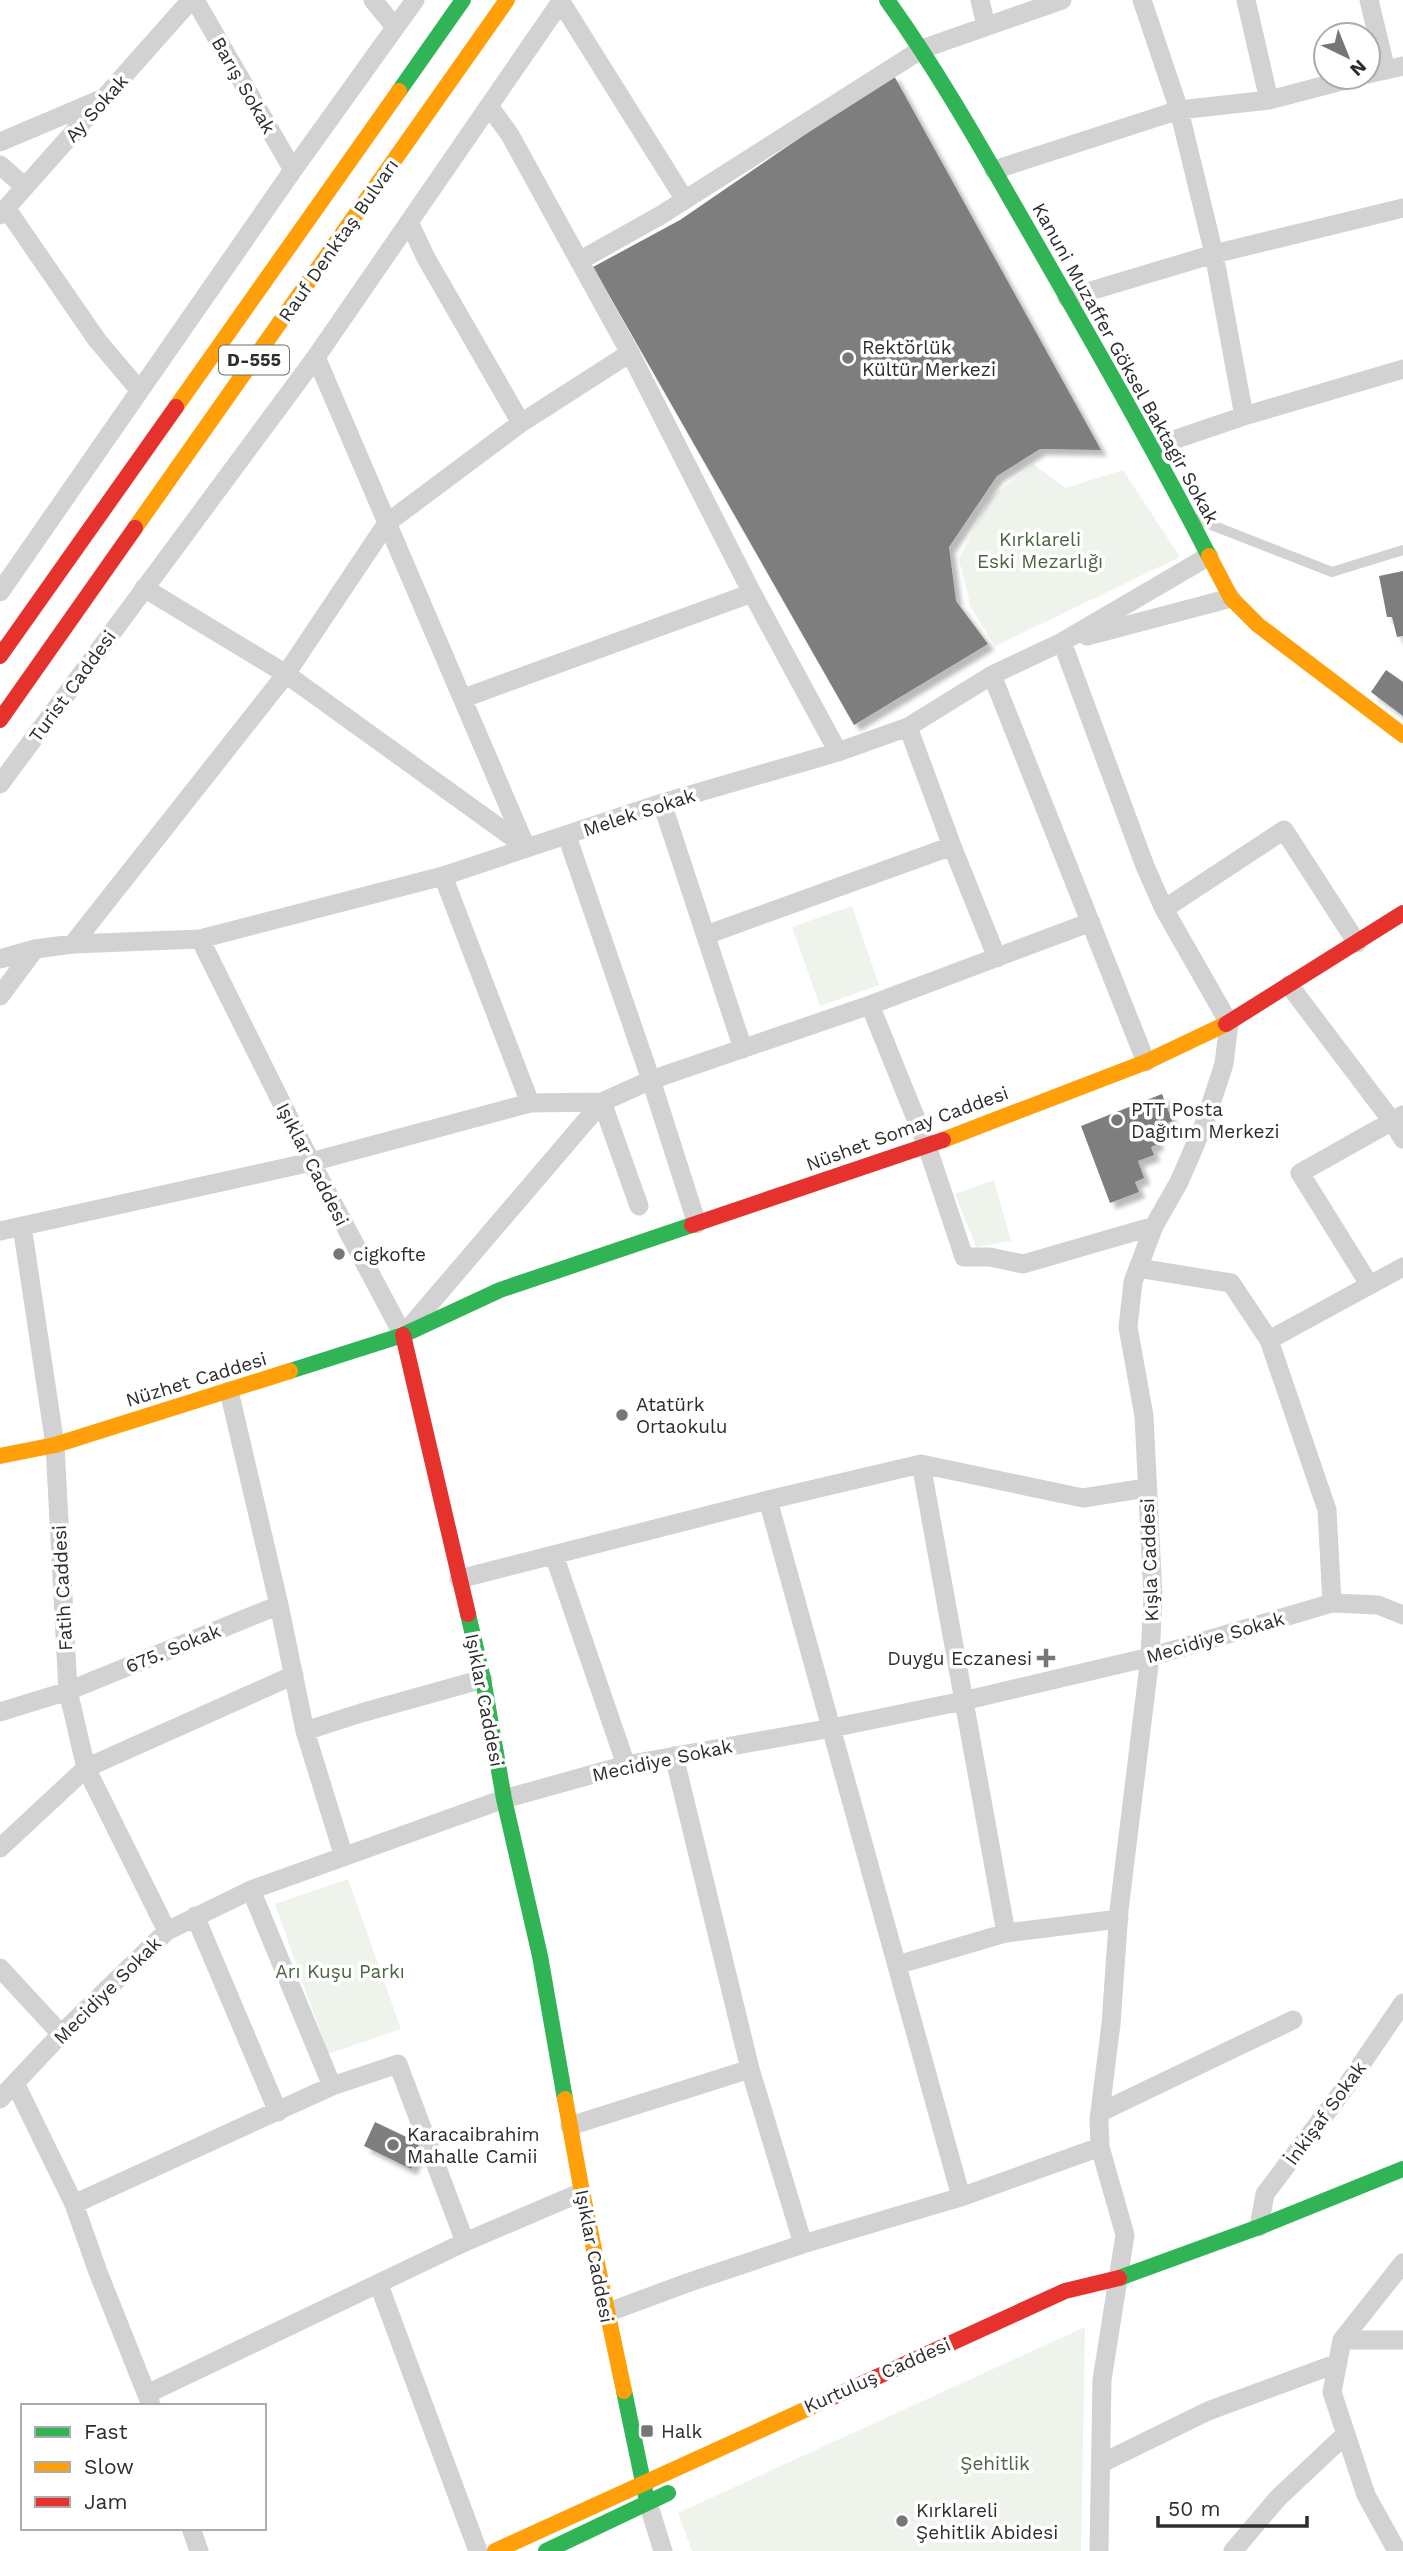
<svg xmlns="http://www.w3.org/2000/svg" width="1403" height="2551" font-family="'Work Sans',sans-serif">
<style>
.green{fill:#eef3ec}
.building{fill:#7e7e7e;filter:url(#shadow)}
.lines{fill:none;stroke-linecap:round;stroke-linejoin:round}
.lane{stroke:#d2d2d2;stroke-width:10}
.street{stroke:#d2d2d2;stroke-width:19}
.fast{stroke:#30b455;stroke-width:16}
.slow{stroke:#ff9f0a;stroke-width:16}
.jam{stroke:#e5322d;stroke-width:16}
.poi-dot{fill:#767676;stroke:#fff;stroke-width:2.5}
.labels{text-anchor:middle;stroke-width:7;stroke-linejoin:round;paint-order:stroke}
.shield{fill:#fff;stroke:#6c6c6c;stroke-width:2}
.shield-label{font-size:18px;font-weight:bold;fill:#2d2d2d}
.street-label{font-size:19px;fill:#2d2d2d;stroke:#fff}
.poi-label{font-size:19px;fill:#2d2d2d;stroke:#fff;text-anchor:start}
.park-label{font-size:19px;fill:#4a653f;stroke:#fff}
</style>
<defs>
<filter id="shadow"><feDropShadow dx="6" dy="6" stdDeviation="2" flood-color="#0004"/></filter>
</defs>
<rect width="100%" height="100%" fill="#fff"/>
<path class="green" d="M1033,464L1066,488L1123,470L1180,557L995,646L971,608L959,559L989,499Z
M852,906L879,985L820,1006L792,927Z
M994,1180L1011,1241L976,1247L955,1194Z
M348,1879L401,2029L328,2054L275,1904Z
M1085,2327L1081,2551H692L678,2513Z"/>
<path class="building" d="M893,74L1101,450L1040,449L997,476L949,547L956,601L988,644L854,725L593,267L680,220Z
M1403,571V636L1397,637L1392,617H1387L1379,576Z
M1386,670L1403,682V716L1371,692Z
M1162,1094L1172,1121L1153,1128L1158,1144L1151,1147L1154,1155L1138,1161L1144,1178L1135,1182L1139,1192L1110,1203L1081,1126Z
M375,2122L423,2145L411,2169L364,2146Z"/>
<g class="lines">
<path class="lane" d="M1196,519L1332,572L1403,550"/>
<path class="street" d="M195,0L293,170
M373,0L395,27
M980,0L986,26
M1142,0L1179,110L1214,254L1244,416
M1246,0L1269,100
M1369,0L1386,70
M561,2L685,200
M1368,74L1403,66
M489,106L510,135L630,353
M0,142L99,100
M0,165L25,187
M994,170L1179,110L1269,100L1357,77
M6,208L97,340L140,391
M0,215L191,0
M409,222L426,258L521,423
M579,261L661,215L922,49L1062,0
M1067,298L1214,254L1403,208
M316,357L526,847
M1153,447L1244,416L1403,369
M144,588L286,674L526,847
M0,592L293,170L415,0
M1087,636L1231,598
M1062,642L1145,866L1164,909L1229,1023L1224,1064L1205,1122L1179,1182L1154,1226L1133,1282L1128,1327L1144,1416L1153,1597L1150,1657L1119,1910L1111,2024L1099,2120L1100,2147L1125,2235L1102,2380L1099,2551
M992,675L1146,1062
M464,698L752,593
M908,727L952,846L997,958
M0,784L316,357L562,0
M662,803L743,1049
M567,836L651,1080L697,1224
M1164,909L1284,830L1357,943
M706,935L952,846
M200,939L311,1162L403,1335L602,1102L651,1080L870,1005L1091,922
M73,944L286,674L387,523L521,423L630,353L752,593L838,752
M0,959L35,949L73,944L200,939L443,876L662,803L838,752L908,727L992,675L1062,642L1209,556
M1289,985L1392,1121L1403,1139
M0,996L35,949
M870,1005L927,1146L964,1257H990L1023,1264L1154,1226
M530,1103L602,1102L639,1206
M22,1226L55,1445L68,1691L86,1768L167,1931
M0,1231L311,1162L530,1103L443,876
M1138,1268L1231,1283L1269,1340L1327,1510L1332,1603
M1369,1284L1300,1173L1403,1115
M1269,1340L1403,1267
M229,1391L279,1605L305,1731L344,1857
M921,1464L1006,1933
M768,1500L961,2197
M554,1555L626,1765
M459,1579L768,1500L921,1464L1083,1498L1146,1488
M0,1712L68,1691L279,1605
M305,1731L361,1713L483,1679
M674,1756L750,2069L803,2244L961,2197L1100,2147
M0,1848L86,1768L294,1675
M251,1890L332,2086
M195,1916L278,2112
M897,1965L1006,1933L1119,1919
M0,1968L61,2034
M15,2083L74,2204L98,2272L151,2405
M0,2099L61,2034L167,1931L251,1890L504,1799L626,1765L832,1728L963,1701L1150,1657L1332,1603L1378,1605L1403,1615
M1101,2112L1293,2020
M570,2126L750,2069
M74,2204L332,2086L398,2064L465,2242
M1259,2227L1265,2194L1345,2088L1403,2003
M379,2285L478,2551
M606,2313L687,2283L803,2244
M1342,2340H1403
M147,2394L465,2242L582,2192
M1102,2463L1208,2411L1338,2363
M648,2503L663,2551
M191,2528L199,2551
M1233,2551L1278,2498L1346,2434
M1397,2551L1366,2495L1332,2392L1342,2340L1403,2263"/>
<path class="fast" d="M887,0C943,78 989,162 1037,245C1096,348 1155,451 1209,556
M399,91L463,0
M290,1371L403,1335L500,1290L692,1225
M468,1614L483,1679L504,1799L540,1956L565,2099
M1119,2278L1259,2227L1403,2169
M624,2391L647,2501
M546,2551L668,2493"/>
<path class="slow" d="M176,407L399,91
M135,528L507,0
M1209,556L1231,598L1258,625L1403,735
M943,1140L1146,1062L1226,1024
M0,1456L55,1445L290,1371
M565,2099L582,2192L624,2391
M495,2551L833,2397"/>
<path class="jam" d="M0,656L176,407
M0,720L135,528
M1226,1024L1403,913
M692,1225L943,1140
M403,1335L468,1614
M833,2397L1065,2291L1119,2278"/>
</g>
<g class="poi-dot">
<circle cx="848" cy="358" r="7"/>
<circle cx="1117" cy="1120" r="7"/>
<circle cx="339" cy="1254" r="7"/>
<circle cx="622" cy="1415" r="7"/>
<path d="M1042.5 1647.5h7v7h7v7h-7v7h-7v-7h-7v-7h7z"/>
<circle cx="393" cy="2145" r="7"/>
<rect x="640" y="2424" width="14" height="14" rx="3.5"/>
<circle cx="902" cy="2521" r="7"/>
</g>
<g class="labels">
<rect class="shield" x="219" y="345.5" width="70" height="29" rx="5"/>
<g class="shield-label">
<text x="254" y="366">D-555</text>
</g>
<g class="street-label">
<text transform="translate(244 85) rotate(60)" y="7">Barış Sokak</text>
<text transform="translate(96 108) rotate(-48)" y="7">Ay Sokak</text>
<text transform="translate(338 240) rotate(-55)" y="7">Rauf Denktaş Bulvarı</text>
<text transform="translate(1126 363) rotate(61)" y="7">Kanuni Muzaffer Göksel Baktagir Sokak</text>
<text transform="translate(72 686) rotate(-54)" y="7">Turist Caddesi</text>
<text transform="translate(639 812) rotate(-18)" y="7">Melek Sokak</text>
<text transform="translate(907 1128) rotate(-20)" y="7">Nüshet Somay Caddesi</text>
<text transform="translate(313 1164) rotate(63)" y="7">Işıklar Caddesi</text>
<text transform="translate(196 1379) rotate(-17)" y="7">Nüzhet Caddesi</text>
<text transform="translate(1149 1560) rotate(-92)" y="7">Kışla Caddesi</text>
<text transform="translate(62 1588) rotate(-93)" y="7">Fatih Caddesi</text>
<text transform="translate(1215 1637) rotate(-16)" y="7">Mecidiye Sokak</text>
<text transform="translate(173 1648) rotate(-22)" y="7">675. Sokak</text>
<text transform="translate(485 1700) rotate(79)" y="7">Işıklar Caddesi</text>
<text transform="translate(662 1760) rotate(-12)" y="7">Mecidiye Sokak</text>
<text transform="translate(107 1990) rotate(-45)" y="7">Mecidiye Sokak</text>
<text transform="translate(1325 2113) rotate(-54)" y="7">İnkişaf Sokak</text>
<text transform="translate(595 2256) rotate(79)" y="7">Işıklar Caddesi</text>
<text transform="translate(877 2375) rotate(-24)" y="7">Kurtuluş Caddesi</text>
</g>
<g class="poi-label">
<text x="862" y="354">Rektörlük<tspan x="862" dy="22">Kültür Merkezi</tspan></text>
<text x="1131" y="1116">PTT Posta<tspan x="1131" dy="22">Dağıtım Merkezi</tspan></text>
<text x="353" y="1261">cigkofte</text>
<text x="636" y="1411">Atatürk<tspan x="636" dy="22">Ortaokulu</tspan></text>
<text x="1032" y="1665" text-anchor="end">Duygu Eczanesi</text>
<text x="407" y="2141">Karacaibrahim<tspan x="407" dy="22">Mahalle Camii</tspan></text>
<text x="661" y="2438">Halk</text>
<text x="916" y="2517">Kırklareli<tspan x="916" dy="22">Şehitlik Abidesi</tspan></text>
</g>
<g class="park-label">
<text x="1040" y="546">Kırklareli<tspan x="1040" dy="22">Eski Mezarlığı</tspan></text>
<text x="340" y="1978">Arı Kuşu Parkı</text>
<text x="995" y="2470">Şehitlik</text>
</g>
</g>
<rect x="21" y="2404" width="245" height="126" fill="#ffffff" stroke="#ababab" stroke-width="2"/>
<rect x="35" y="2427" width="35" height="10" fill="#30b455" stroke="#ababab" stroke-width="2"/>
<text x="84" y="2439" font-size="21" fill="#2d2d2d">Fast</text>
<rect x="35" y="2462" width="35" height="10" fill="#ff9f0a" stroke="#ababab" stroke-width="2"/>
<text x="84" y="2474" font-size="21" fill="#2d2d2d">Slow</text>
<rect x="35" y="2497" width="35" height="10" fill="#e5322d" stroke="#ababab" stroke-width="2"/>
<text x="84" y="2509" font-size="21" fill="#2d2d2d">Jam</text>
<g transform="translate(1347 56) rotate(137)"><circle r="33" fill="#ffffff" stroke="#ababab" stroke-width="2"/>
<path d="M0-5L12 26L0 18L-12 26Z" fill="#767676"/>
<text y="-10" font-size="19" font-weight="bold" text-anchor="middle" fill="#2d2d2d">N</text>
</g>
<path d="M1158 2516v10h149v-10" fill="none" stroke="#2d2d2d" stroke-width="3.5"/>
<text x="1168" y="2516" font-size="21" fill="#2d2d2d" stroke="#ffffff" stroke-width="5" paint-order="stroke">50 m</text>
</svg>
